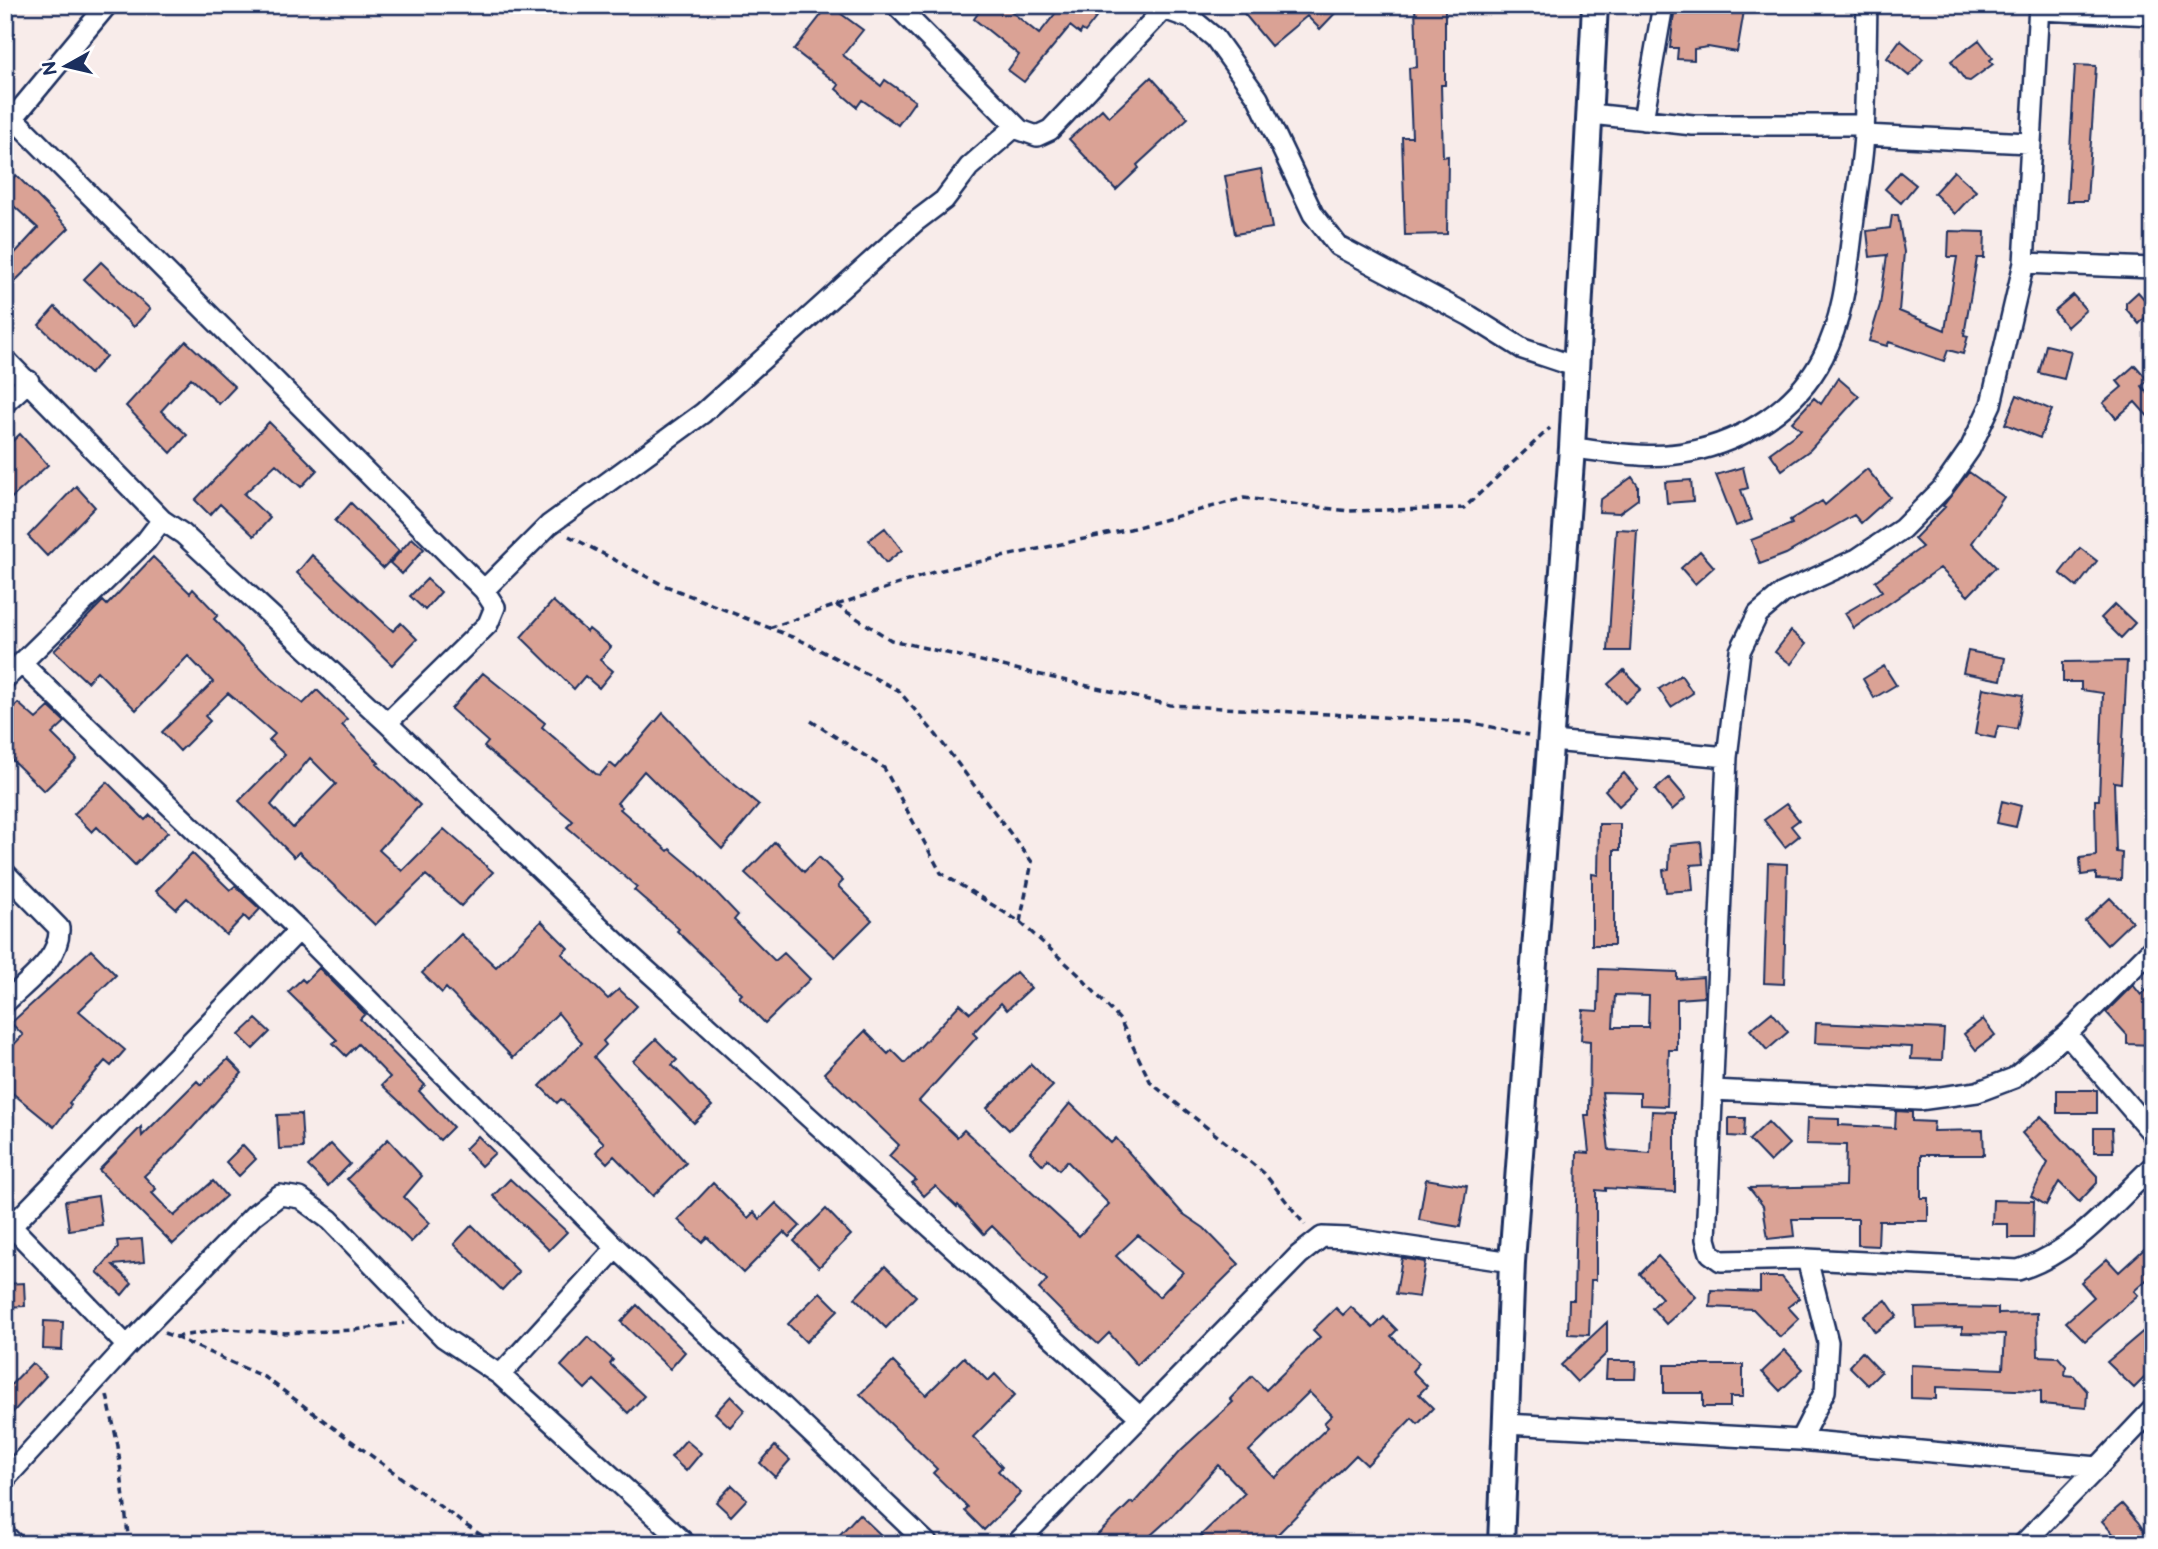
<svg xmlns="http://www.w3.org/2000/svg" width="2158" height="1549" font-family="'Balsamiq Sans',sans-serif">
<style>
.building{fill:#daa295;stroke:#1b2f5e;stroke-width:2;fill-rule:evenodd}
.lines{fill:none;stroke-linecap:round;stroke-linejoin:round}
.minor-casing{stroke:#1b2f5e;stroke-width:24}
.tertiary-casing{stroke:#1b2f5e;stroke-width:30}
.path{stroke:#1b2f5e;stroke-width:3.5;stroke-dasharray:7 5;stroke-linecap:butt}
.minor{stroke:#fff;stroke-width:19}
.tertiary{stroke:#fff;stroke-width:24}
</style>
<rect width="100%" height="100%" fill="#f8ecea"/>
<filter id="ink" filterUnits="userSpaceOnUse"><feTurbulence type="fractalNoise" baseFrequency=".0143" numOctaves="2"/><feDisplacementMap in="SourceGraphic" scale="14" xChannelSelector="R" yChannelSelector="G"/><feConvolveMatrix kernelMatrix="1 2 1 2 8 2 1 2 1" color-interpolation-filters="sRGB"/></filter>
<g filter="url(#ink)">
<path class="building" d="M829,5L863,30L843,55L881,86L885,80L915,101L898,125L862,100L857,107L836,89L839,85L794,50Z
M984,5H1003L1039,34L1062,5H1106L1085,32L1082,30L1080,34L1070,26L1024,82L1008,70L1019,55L974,19Z
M1237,5H1343L1320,29L1307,16L1271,46Z
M1415,5H1445V85H1441L1443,157L1448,156L1447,234L1405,235L1402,137H1412L1409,68L1417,67Z
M1675,5H1745L1737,52L1708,47L1694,49V60L1677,59L1678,48H1670Z
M1900,40L1923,59L1909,76L1887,58Z
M1979,40L1993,58L1990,60L1993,64L1970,81L1965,80L1951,61Z
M2075,65L2096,66L2087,201H2067Z
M1151,77L1188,118L1137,165L1139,168L1116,190L1069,139L1102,109L1109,117Z
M1261,169L1272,228L1235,234L1225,176Z
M1954,171L1976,191L1955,214L1934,193Z
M1900,172L1916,185L1901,203L1885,189Z
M16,175L69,228L5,291V264L38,228L5,198V187Z
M1892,215H1898L1904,252L1899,311L1945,330L1957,257H1948L1949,231L1985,232L1984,258H1977L1964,335L1968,336L1963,354L1948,350L1944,361L1889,342L1887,346L1869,341L1880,305L1887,255L1870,257L1867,231L1890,228Z
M101,262L150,309L134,327L84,279Z
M2138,292L2153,309L2139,324L2126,309V303Z
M2073,295L2086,310L2067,327L2054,311Z
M55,307L106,356L90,374L39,325Z
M186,341L235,387L219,404L191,378L161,411L187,435L171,453L126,406Z
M2046,345L2071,351L2064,379L2039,373Z
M2135,365L2148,380L2142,386L2153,400L2152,421L2135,402L2116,418L2103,403L2122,387L2117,381Z
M1838,378L1859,396L1810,450L1782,470L1770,453L1801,430L1792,422L1814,398L1821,404Z
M2017,395L2052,410L2040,438L2005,424Z
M269,422L317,470L301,487L276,464L244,494L270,518L254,536L220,504L210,515L195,500Z
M20,434L48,465L5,504V448Z
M1743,467L1748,488L1741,490L1752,520L1736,526L1716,475Z
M1867,469L1890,497L1861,523L1854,515L1786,554L1760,564L1751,540L1792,524L1790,520L1822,501L1825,505Z
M1969,472L2004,497L1972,543L1996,567L1968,596L1940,568L1854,628L1845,613L1882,591L1875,581L1922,547L1914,539L1945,507L1943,506Z
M1632,477L1638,486V499L1619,513L1599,512L1600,500Z
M1691,480L1693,501L1667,503L1665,482Z
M76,486L95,507L47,556L28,536Z
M351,503L399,551L383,568L335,521Z
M885,528L902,550L886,563L869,540Z
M1616,529L1637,530L1630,651H1608Z
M412,538L424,549L402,574L390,563Z
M2080,548L2097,561L2077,587L2060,573Z
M1700,551L1714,567L1695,584L1681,568Z
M312,555L393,631L401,623L417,639L392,665L297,573Z
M153,557L190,593L193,589L218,615L214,619L272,679L303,704L317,690L347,719L342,725L379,763L377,764L420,805L379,850L402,871L444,829L493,872L461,906L426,875L375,925L299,852L294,857L239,801L285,755L269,740L275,734L228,693L205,716L210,721L180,751L162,732L213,682L188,656L136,710L97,671L87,682L54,651L103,601L107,605ZM310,758L336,784L293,828L271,805Z
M427,579L441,592L425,610L410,596Z
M553,601L587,632L589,629L611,647L600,660L613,671L599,688L585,676L574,689L521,637Z
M2115,604L2135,623L2121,638L2101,618Z
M1791,631L1806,644L1791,664L1775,652Z
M1968,651L2005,658L2001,680L1963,673Z
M2127,661L2121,783L2114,782L2116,852L2122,853L2121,880L2096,879V873L2081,875L2080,858L2096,856L2095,800H2099L2103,693L2081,690V682H2063V662Z
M1884,666L1896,685L1874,698L1863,679Z
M1624,670L1641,689L1625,703L1608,684Z
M483,673L545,723L542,727L596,774L600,775L610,763L616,768L663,713L717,770L759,805L722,849L644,771L617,803L622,807L620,809L668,851L670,849L696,871L738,915L734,920L775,961L784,953L810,979L765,1023L739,997L742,994L677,931L679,929L634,890L637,887L567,827L573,821L484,747L488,742L451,709Z
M1681,675L1693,693L1671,707L1659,689Z
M1983,688L2023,695L2017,729L1998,726L1995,738L1975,734Z
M18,703L36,719L49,707L65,722L52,734L77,759L44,791L5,753V716Z
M1624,773L1638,789L1619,806L1605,790Z
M1669,778L1686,798L1672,810L1655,790Z
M107,782L145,820L150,815L168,832L135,865L97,827L92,832L74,814Z
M2002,801L2021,806L2016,827L1997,823Z
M1786,804L1799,820L1791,826L1799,836L1785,847L1764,820Z
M1599,824H1620V850H1614V945H1592V874L1598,875Z
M775,842L804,872L819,857L843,881L838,886L872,920L835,957L745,873Z
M1701,842L1703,864L1691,865L1693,890L1666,892L1663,870L1669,869L1670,845Z
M192,853L230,890L235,886L260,909L249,921L244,916L226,935L187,898L176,909L156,891Z
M1768,863L1787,864L1784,984L1764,983Z
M2110,898L2132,921L2107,945L2085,921Z
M541,921L568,948L562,954L608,999L619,989L637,1006L603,1041L606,1045L594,1057L686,1163L653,1196L614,1156L607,1163L596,1152L604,1143L561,1099L557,1103L540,1086L582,1043L558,1013L513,1058L446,988L442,993L422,973L461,934L496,967Z
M91,950L116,975L79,1011L125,1050L111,1066L105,1061L69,1103L71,1105L54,1127L5,1087V1054L23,1035L11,1023Z
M319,968L365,1014L360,1019L425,1085L419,1091L453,1127L440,1140L382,1085L390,1077L358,1044L346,1056L333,1043L337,1040L288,992L302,979L305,982Z
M1599,969L1677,972V979L1703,977L1704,997L1677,999V1050H1669L1667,1106L1640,1105V1093L1602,1092L1609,1150L1650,1153L1652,1111L1675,1112V1192L1606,1188V1191L1596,1190V1280H1591L1589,1335L1568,1334L1569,1300H1574L1577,1152L1589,1153L1585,1115H1589L1590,1041L1581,1040L1583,1010L1598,1011ZM1615,995L1649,996L1648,1027H1613Z
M1016,972L1031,988L1007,1010L1001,1003L973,1033L977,1037L919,1101L957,1137L964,1130L1079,1236L1109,1204L1067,1161L1059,1170L1048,1159L1043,1165L1030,1152L1070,1103L1111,1143L1116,1138L1182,1213L1204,1228L1239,1264L1137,1365L1109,1333L1098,1344L1064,1314L1039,1289L1047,1280L992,1226L984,1234L958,1205L957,1207L935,1186L924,1196L912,1183L916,1180L889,1156L899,1145L824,1073L865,1031L888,1054L892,1050L905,1063L960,1004L970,1013ZM1138,1235L1183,1272L1159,1297L1116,1256Z
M2153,984V1045L2127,1044V1035L2106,1012L2133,985L2141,995Z
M1772,1012L1788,1032L1767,1050L1750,1030Z
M256,1019L270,1032L253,1049L239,1035Z
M1983,1019L1995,1035L1976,1050L1964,1034Z
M1816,1023L1944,1029L1942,1060L1911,1059L1912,1047L1815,1043Z
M656,1039L677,1060L672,1065L712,1106L694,1123L633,1061Z
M228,1059L242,1073L176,1146L144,1176L156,1189L152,1193L174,1216L213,1181L226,1196L173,1244L99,1170L141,1127L142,1136L197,1081L201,1085Z
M1031,1064L1053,1086L1009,1130L987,1108Z
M2057,1090H2097V1113H2057Z
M1896,1111L1912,1112V1121L1934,1122L1933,1131L1983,1130L1984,1155H1921V1198H1928V1221H1879L1878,1246L1858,1245V1219H1792L1794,1236L1768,1239L1763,1206L1749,1188L1845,1186L1846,1145L1806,1144L1807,1118L1839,1119V1125L1895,1128Z
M301,1114L303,1148L279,1149L277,1115Z
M2041,1116L2097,1176V1183L2079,1202L2059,1182L2046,1205L2031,1196L2048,1163L2022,1133Z
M1729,1118H1745L1744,1137L1729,1136Z
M1768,1122L1789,1144L1770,1162L1749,1140Z
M2094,1128H2112L2113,1152H2094Z
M478,1136L495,1153L481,1166L465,1149Z
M388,1139L422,1176L404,1197L430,1223L411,1242L347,1179Z
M331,1144L350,1164L328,1186L308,1166Z
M243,1145L256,1159L239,1176L226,1162Z
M510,1179L567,1232L549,1250L493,1196Z
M1426,1179L1467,1186L1460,1227L1419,1220Z
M713,1183L748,1218L754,1212L760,1219L776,1203L800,1226L789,1237L784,1232L743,1273L707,1237L702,1242L678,1220Z
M98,1196L102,1225L69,1230L65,1201Z
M1993,1200L2034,1201L2033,1238H2008V1224H1992Z
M826,1209L851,1235L819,1267L794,1241Z
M472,1225L519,1272L502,1290L454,1244Z
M142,1239L144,1262L113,1265L132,1283L122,1295L97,1272L118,1248L117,1241Z
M2153,1241V1274L2134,1291L2138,1295L2085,1341L2066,1322L2094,1297L2081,1282L2107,1259L2119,1272Z
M1658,1256L1696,1297L1666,1324L1652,1308L1662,1298L1640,1274Z
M1402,1258L1425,1262L1419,1297L1396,1294Z
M885,1266L916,1296L886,1328L855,1298Z
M1760,1277H1782L1799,1298L1788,1307L1799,1319L1780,1337L1753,1309L1710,1307L1711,1290L1760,1292Z
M24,1283L25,1306L5,1307V1284Z
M820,1292L838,1310L806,1342L788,1324Z
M1886,1300L1897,1316L1875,1332L1864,1316Z
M637,1305L685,1352L670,1369L621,1322Z
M1351,1307L1373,1328L1384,1317L1397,1330L1391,1336L1419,1363L1412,1371L1427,1386L1419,1394L1433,1408L1418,1424L1412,1418L1367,1465L1356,1455L1268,1544H1210L1201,1535L1245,1493L1218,1465L1171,1517L1141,1544H1088L1131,1502L1133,1504L1181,1450L1233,1402L1230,1399L1252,1376L1266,1390L1320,1337L1313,1330L1336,1308L1343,1315ZM1309,1392L1332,1415L1324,1423L1328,1427L1275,1478L1249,1451Z
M1953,1307L1998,1308V1314L2037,1313L2038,1356L2058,1357L2066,1366L2065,1375L2074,1376L2087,1391L2086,1408L2041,1404V1391L1936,1387V1399L1911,1398V1365L2003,1369L2005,1334L1962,1333V1327L1916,1328L1915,1308Z
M44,1321L63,1322L62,1350L43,1349Z
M1607,1322V1353L1577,1382L1561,1365Z
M2153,1323V1369L2134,1388L2107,1362Z
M588,1337L613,1360L610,1364L644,1396L628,1413L594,1380L585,1389L561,1366Z
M1785,1350L1803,1369L1780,1391L1762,1372Z
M1862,1352L1881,1372L1868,1385L1849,1366Z
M964,1357L988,1381L995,1374L1015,1395L973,1437L1002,1467L998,1471L1021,1493L984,1530L965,1511L968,1507L933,1473L937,1469L860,1394L893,1362L926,1395Z
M1607,1361H1636L1635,1379H1606Z
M32,1363L46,1376L5,1421V1391Z
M1664,1365H1743V1397H1730V1407H1703V1393H1664Z
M731,1396L745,1410L730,1427L715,1413Z
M686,1440L701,1453L686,1471L671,1457Z
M775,1446L790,1460L775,1477L760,1463Z
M732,1485L747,1499L731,1516L716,1502Z
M2122,1504L2138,1522L2153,1544H2122L2102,1521Z
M859,1514L881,1535L872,1544H831Z"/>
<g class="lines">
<defs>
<path id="minor" d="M896,5L1020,130L1037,136L1050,130L1164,9L1161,5
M2039,5L2024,263L1991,404L1970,449L1942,489L1902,529L1857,559L1783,593L1758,614L1740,651L1727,757L1706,1239L1710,1253L1721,1261L1807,1259L2018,1270C2073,1254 2112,1205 2153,1166
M1164,9L1192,19L1215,38L1258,98L1313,214L1338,246L1470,316L1523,349L1574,366
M2039,10L2153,15
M1591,114L1693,125H1864
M14,119L484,590L495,607L488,624L387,723
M1643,120L1663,5
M5,128L107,5
M1864,135L2029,143
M2024,263L2153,268
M5,359L162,520L183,534L387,723L620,946L1140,1417
M5,403L29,381
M1572,448C1609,452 1652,460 1689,452C1744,441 1797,408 1823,357C1845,315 1848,264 1854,218C1857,190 1863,161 1864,133C1866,91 1866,48 1867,5
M484,590L549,525L703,413L915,222L944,200L969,167L1016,126
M21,663L299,930
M5,679L146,541L162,520
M1552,741L1727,757
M5,873L59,928C61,959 26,982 5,1003
M2067,1034L2153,1134
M1713,1090L1919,1100L1977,1092L2014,1078L2067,1034L2153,948
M5,1233L299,930L616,1248L928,1544
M127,1346L254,1215L280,1195L300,1198L330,1220L443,1337L500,1375L616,1248
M500,1375L686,1544
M1505,1424L1800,1440L2098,1467L2153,1409
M1800,1440L1825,1391L1828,1342L1807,1259
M5,1479L127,1346L12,1227
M5,1535L14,1544
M1016,1544L1299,1255L1322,1237L1348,1238L1512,1262
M2023,1544L2098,1467"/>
<path id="tertiary" d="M1501,1544L1512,1262L1572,448L1595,5"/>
</defs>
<use href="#minor" class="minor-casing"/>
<use href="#tertiary" class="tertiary-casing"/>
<path class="path" d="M569,536L661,584L802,641L898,690L937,736L1032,862L1020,922
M836,605L891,640L1170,705L1469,722L1528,735
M769,628L937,571L1130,529L1244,498L1349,511L1464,508L1550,428
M811,721L884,768L941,873L1020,922L1078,974L1120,1020L1151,1083L1264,1173L1305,1225
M164,1333L175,1337L226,1329L285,1333L355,1330L404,1323
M175,1337L266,1378L464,1524L495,1544
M107,1395L118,1446L129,1544"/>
<use href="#minor" class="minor"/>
<use href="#tertiary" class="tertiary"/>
</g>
</g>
<rect width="2158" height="1549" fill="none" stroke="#fff" stroke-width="28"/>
<rect x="14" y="14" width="2130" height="1521" fill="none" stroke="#1b2f5e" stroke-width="2.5" filter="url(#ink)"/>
<g transform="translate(66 66) rotate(262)" stroke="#ffffff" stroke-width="5" paint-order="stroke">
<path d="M0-5L12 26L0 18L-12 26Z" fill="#1b2f5e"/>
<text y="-10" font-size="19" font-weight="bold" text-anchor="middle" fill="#1b2f5e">N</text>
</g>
</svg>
